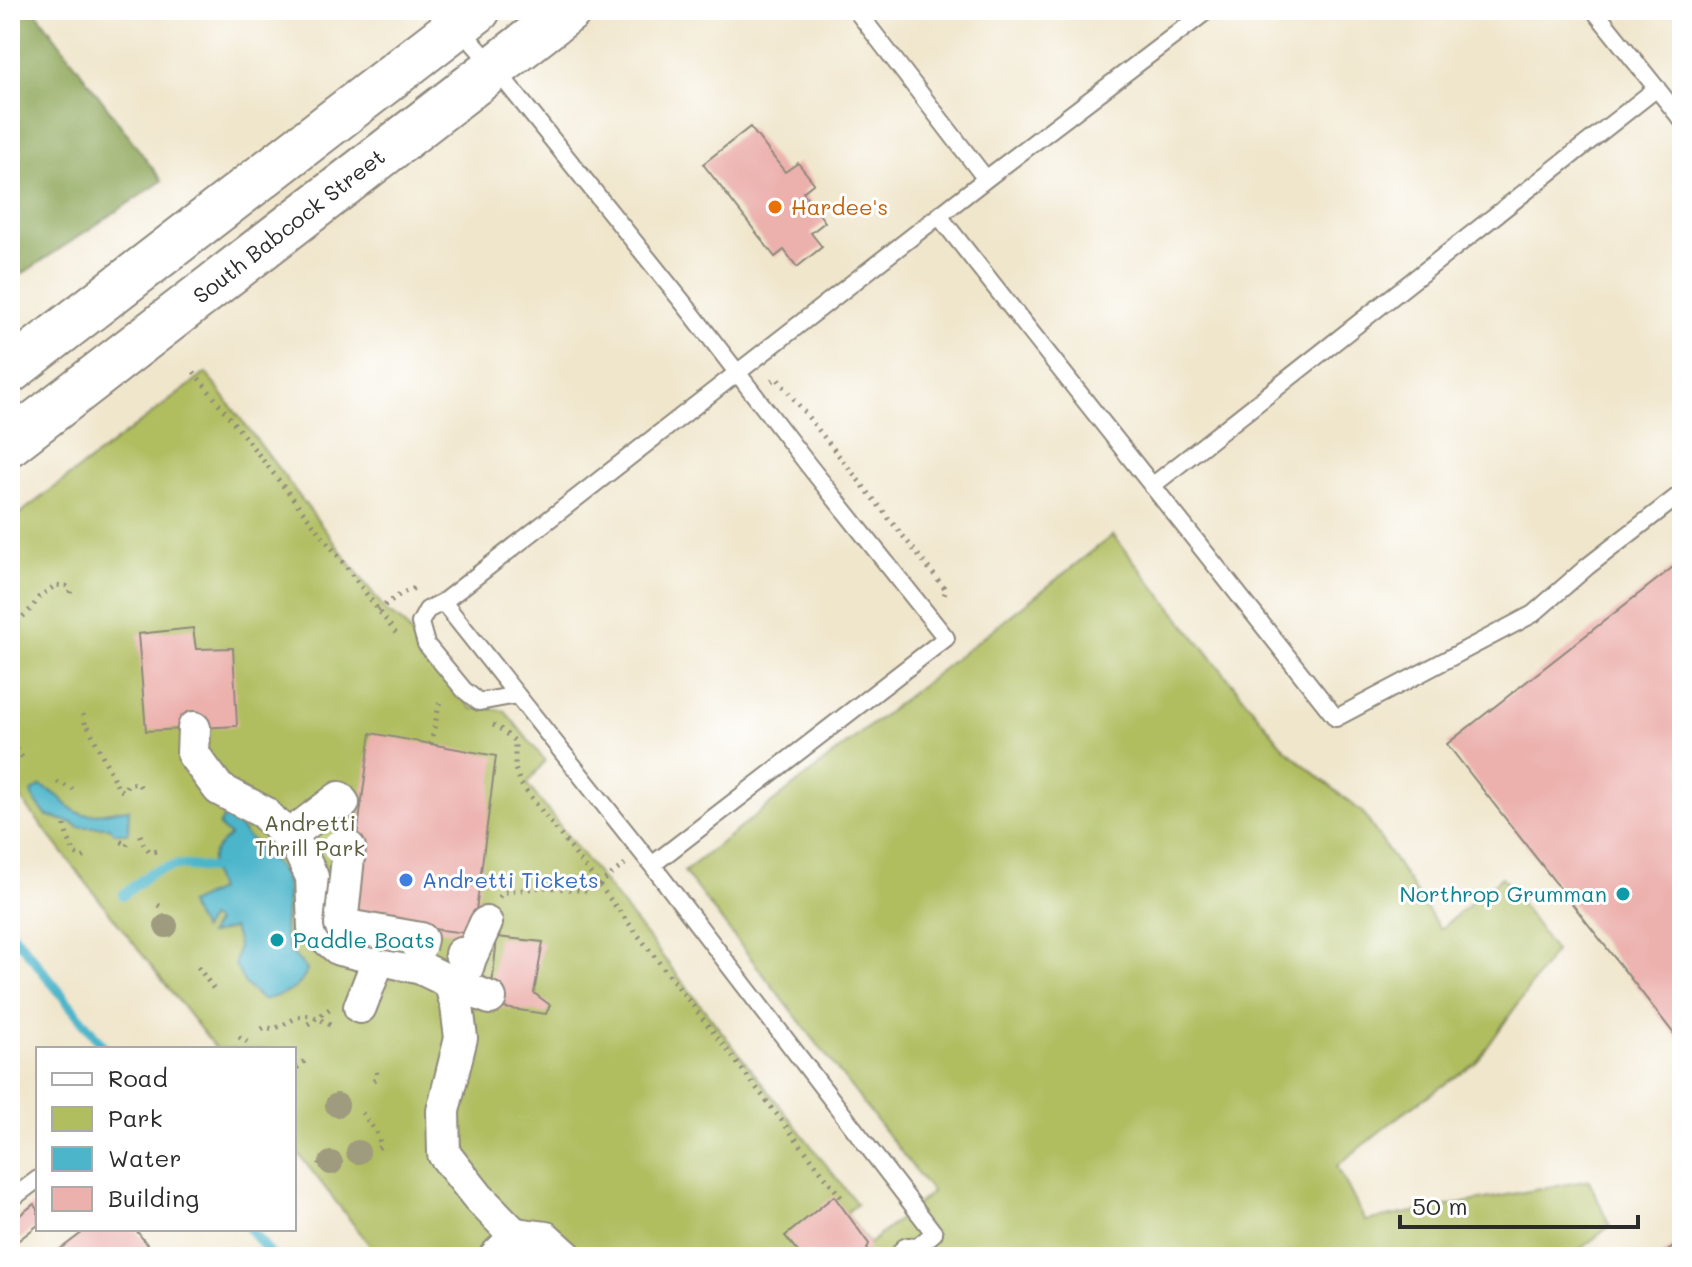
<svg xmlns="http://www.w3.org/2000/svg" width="1692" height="1267" font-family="Mali,sans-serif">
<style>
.green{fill:#b0be60;stroke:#6e7446;stroke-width:2}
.forest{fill:#8ca556;stroke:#5c6840;stroke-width:2}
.water{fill:#4cb5ca;stroke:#3c707a;stroke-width:2}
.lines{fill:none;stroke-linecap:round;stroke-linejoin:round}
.stream{stroke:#4cb5ca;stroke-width:10}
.building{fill:#ecb1ad}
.lane-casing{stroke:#8e887c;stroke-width:20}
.street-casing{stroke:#8e887c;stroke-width:36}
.secondary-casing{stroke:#8e887c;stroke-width:48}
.path{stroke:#8e887c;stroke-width:5;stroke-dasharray:2 6;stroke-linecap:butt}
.lane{stroke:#fff;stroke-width:16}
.street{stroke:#fff;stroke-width:32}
.secondary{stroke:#fff;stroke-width:44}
.street-bridge-casing{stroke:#8e887c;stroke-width:36;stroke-linecap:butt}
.street-bridge{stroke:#fff;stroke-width:32}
.tree{fill:#9e9b7e}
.food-dot{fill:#e8710a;stroke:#fff;stroke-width:3}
.shop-dot{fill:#3f7fe0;stroke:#fff;stroke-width:3}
.culture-dot{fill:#0f9aa8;stroke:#fff;stroke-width:3}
.labels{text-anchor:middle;stroke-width:6;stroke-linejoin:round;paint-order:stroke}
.food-label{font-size:22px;fill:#c56008;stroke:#fff;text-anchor:start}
.street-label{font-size:22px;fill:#2b2b2b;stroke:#fff}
.park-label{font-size:22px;fill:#5a5e3e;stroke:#fff}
.shop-label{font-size:22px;fill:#366cbe;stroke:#fff;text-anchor:start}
.culture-label{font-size:22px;fill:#0d838f;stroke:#fff;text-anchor:end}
</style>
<rect width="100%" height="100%" fill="#fff"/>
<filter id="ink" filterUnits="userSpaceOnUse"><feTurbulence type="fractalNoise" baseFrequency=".0125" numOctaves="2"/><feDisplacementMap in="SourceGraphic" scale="16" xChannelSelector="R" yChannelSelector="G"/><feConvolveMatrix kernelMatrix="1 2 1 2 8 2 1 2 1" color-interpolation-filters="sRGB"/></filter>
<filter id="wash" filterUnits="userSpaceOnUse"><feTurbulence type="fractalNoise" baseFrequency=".006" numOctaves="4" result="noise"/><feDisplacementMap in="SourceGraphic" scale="32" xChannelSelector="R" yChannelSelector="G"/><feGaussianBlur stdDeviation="1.8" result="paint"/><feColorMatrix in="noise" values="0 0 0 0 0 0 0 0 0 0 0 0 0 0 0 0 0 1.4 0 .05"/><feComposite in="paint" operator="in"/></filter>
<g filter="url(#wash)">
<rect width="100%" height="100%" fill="#f0e6cc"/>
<path class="green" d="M206,373L387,612L402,622L472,709L487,708L505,711L545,761L527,784L857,1204L846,1213L869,1244L932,1192L684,872L1113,535L1285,749L1363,813L1440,929L1502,877L1555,951L1476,1063L1404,1112L1337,1166L1365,1221L1589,1180L1610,1226L1570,1257H379L294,1148V1049H216L10,785V521Z"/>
<path class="forest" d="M10,10H35L162,181L10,282Z"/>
<path class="water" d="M41,786C47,789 53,792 58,796C66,803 73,813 84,814C99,816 115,810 129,809L128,833H114L110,827H79L73,823L47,816L34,800L31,793Z
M226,812C236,816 238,828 246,835C260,848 275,859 284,877C294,896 276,928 290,951C295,957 302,963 307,970C301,991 282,995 262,1000L245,984L235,965L238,945L233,928L208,935L216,922L209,918L202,930L188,904L218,890C208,865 206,854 230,836L219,826Z"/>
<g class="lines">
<path class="stream" d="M123,895L152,872L177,865L210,868
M10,930L105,1049
M250,1229L273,1257"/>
</g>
<g id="blocks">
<path class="building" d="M750,127L785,172L798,163L814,183L803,192L825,222L811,233L822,247L797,267L784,250L775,257L703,164Z
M1682,560V1044L1447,744Z
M193,628L196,649L233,648L237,726L146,731L138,634Z
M371,733L496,756L473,934L346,918Z
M497,937L543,942L534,993L550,1005L546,1014L490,1006Z
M834,1196L869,1244L867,1249L874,1257H802L785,1236Z
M34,1204L38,1209V1225L10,1247V1223Z
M87,1229H135L157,1257H50Z
M1682,1240V1257H1660Z"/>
</g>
</g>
<g filter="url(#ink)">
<use href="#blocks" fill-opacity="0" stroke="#8e887c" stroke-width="2"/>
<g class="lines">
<defs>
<path id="lane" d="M856,10L986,179
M1594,10L1682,120
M458,26L494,67L689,310L809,466L946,638L652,865
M939,216L1336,718L1533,614L1588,566L1682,493
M1152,486L1657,88
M443,602L652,865L934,1233L909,1254
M517,695L479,702L464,690L426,644L420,623L427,610L443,602L986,179L1208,10
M10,1200L38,1179"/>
<path id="street" d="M194,728L193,754L219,789L263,812L296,844L312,877L314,928L339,949L421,968L450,982L457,1006L461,1038L443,1111L444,1154L478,1197L514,1234L546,1238L567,1257
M289,836L339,798L343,803
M461,954L470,958L467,968L450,982L490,998
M470,958L486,923
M360,1007L379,958
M495,1257L518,1234
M907,1257L909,1254"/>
<path id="secondary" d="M10,371L478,10
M10,443L569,10"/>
</defs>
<use href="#lane" class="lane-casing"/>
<use href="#street" class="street-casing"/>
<use href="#secondary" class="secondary-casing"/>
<path class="path" d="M194,372L338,556L398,636
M772,381L777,378L946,590L943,598
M378,610L402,593L415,588
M10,623L15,624L32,608L39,597L56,585L66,586L71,590L69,597
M83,714L86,727L88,726L119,790L124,791L127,785L138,783L142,790
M493,725L498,727L515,741V768L520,783L841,1197
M11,743L25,761
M431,744L440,700
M57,782L73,789
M65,825C65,835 72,844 74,853L82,858L86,856
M140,835L143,843L150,852L157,851
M121,842L128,843L126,849
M499,897L502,893L542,887L590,891L625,864
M158,905L161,907
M198,967L215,991
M308,1024L331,1008
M262,1029L265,1027L274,1029C301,1017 302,1008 330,1025
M239,1037L247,1042
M297,1068L307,1059
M374,1081L377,1076L376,1068
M362,1113L376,1132L381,1145L376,1151
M319,1162L328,1173"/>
<use href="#lane" class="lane"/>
<use href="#street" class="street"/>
<use href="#secondary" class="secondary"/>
<defs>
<path id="street-bridge" d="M339,847L349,848L341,925L421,939L419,947"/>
</defs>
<use href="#street-bridge" class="street-bridge-casing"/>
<use href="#street-bridge" class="street-bridge"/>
</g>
<g class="tree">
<circle cx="166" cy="926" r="12"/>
<circle cx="337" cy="1105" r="12"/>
<circle cx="358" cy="1152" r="12"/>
<circle cx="331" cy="1163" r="12"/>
</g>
</g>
<circle class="food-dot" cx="775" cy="207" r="8"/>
<circle class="shop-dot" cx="406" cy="880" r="8"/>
<g class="culture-dot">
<circle cx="1623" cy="894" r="8"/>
<circle cx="277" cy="940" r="8"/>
</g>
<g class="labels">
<g class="food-label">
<text x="791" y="215">Hardee's</text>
</g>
<g class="street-label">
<text transform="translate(289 226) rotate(-38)" y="8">South Babcock Street</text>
</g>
<g class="park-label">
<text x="310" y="831">Andretti<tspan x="310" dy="25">Thrill Park</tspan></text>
</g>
<g class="shop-label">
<text x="422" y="888">Andretti Tickets</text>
</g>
<g class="culture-label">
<text x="1607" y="902">Northrop Grumman</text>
<text x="293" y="948" text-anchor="start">Paddle Boats</text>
</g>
</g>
<rect width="1692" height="1267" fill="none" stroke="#fff" stroke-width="40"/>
<rect x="36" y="1047" width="260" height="184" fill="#ffffff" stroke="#aaaaaa" stroke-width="2"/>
<rect x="52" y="1073" width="40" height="12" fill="#ffffff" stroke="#aaaaaa" stroke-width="2"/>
<text x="108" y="1087" font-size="24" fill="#2b2b2b">Road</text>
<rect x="52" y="1107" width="40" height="24" fill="#b0be60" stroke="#aaaaaa" stroke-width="2"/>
<text x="108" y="1127" font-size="24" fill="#2b2b2b">Park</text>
<rect x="52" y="1147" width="40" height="24" fill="#4cb5ca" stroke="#aaaaaa" stroke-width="2"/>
<text x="108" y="1167" font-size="24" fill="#2b2b2b">Water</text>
<rect x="52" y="1187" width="40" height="24" fill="#ecb1ad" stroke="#aaaaaa" stroke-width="2"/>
<text x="108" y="1207" font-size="24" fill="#2b2b2b">Building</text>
<path d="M1400 1215v12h238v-12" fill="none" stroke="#2b2b2b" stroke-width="4"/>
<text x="1412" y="1215" font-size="24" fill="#2b2b2b" stroke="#ffffff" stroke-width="6" paint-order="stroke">50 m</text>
</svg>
